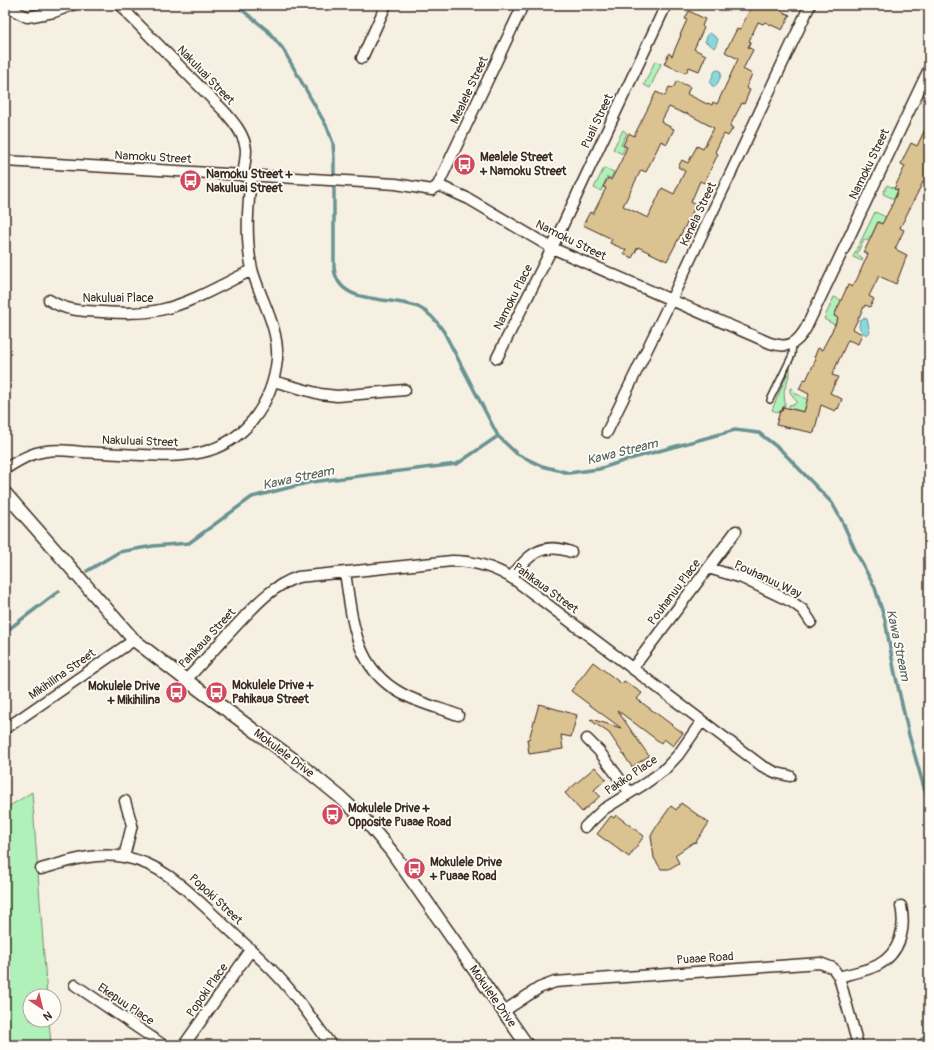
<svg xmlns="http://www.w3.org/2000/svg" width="934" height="1050" font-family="Pangolin,sans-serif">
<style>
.green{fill:#b0f1b9;stroke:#768e6c}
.water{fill:#87d9df;stroke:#699392}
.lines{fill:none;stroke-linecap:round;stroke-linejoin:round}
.stream{stroke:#699392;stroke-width:3.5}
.building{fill:#dbc291;stroke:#3b2a1e;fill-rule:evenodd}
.service-casing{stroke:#3b2a1e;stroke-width:8}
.minor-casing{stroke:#3b2a1e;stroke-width:13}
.tertiary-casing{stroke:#3b2a1e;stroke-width:15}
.service{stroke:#fdfcf7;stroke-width:5}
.minor{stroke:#fdfcf7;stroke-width:10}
.tertiary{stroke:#fdfcf7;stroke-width:12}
.labels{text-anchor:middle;stroke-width:3.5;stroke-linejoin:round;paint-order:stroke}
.street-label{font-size:12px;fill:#3b2a1e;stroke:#fdfcf7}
.poi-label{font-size:12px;font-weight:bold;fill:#3b2a1e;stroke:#fdfcf7;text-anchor:start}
.water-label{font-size:13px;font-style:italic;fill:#525f58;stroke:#fdfcf7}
</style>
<rect width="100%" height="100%" fill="#f6f0e3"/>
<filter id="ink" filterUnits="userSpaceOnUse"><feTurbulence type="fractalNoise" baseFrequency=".025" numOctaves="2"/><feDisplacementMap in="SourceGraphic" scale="8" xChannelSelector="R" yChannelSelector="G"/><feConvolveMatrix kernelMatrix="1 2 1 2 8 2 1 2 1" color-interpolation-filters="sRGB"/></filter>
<g filter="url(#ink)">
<path class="green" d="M655,61L661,64L650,88L644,85Z
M623,130L627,133L621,145L625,147L622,154L613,149Z
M604,168L614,172L611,178L607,177L601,191L594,188Z
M887,185L898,190L894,199L883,194Z
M875,212L886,217L883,224L878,222L872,235L874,239L870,236L867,241L864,239L857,254L863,258L862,261L853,257Z
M834,297L850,304L840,303L834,315L838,318L835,325L824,319Z
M790,367V373L784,391L785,406L783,407L782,411H780V413L772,410Z
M790,388H792L795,393L810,401L805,407L804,412L789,408V405L795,404L797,402L790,392Z
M32,792L47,996H30V1020H49L51,1045H5V809Z"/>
<path class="water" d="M710,33L718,39L716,45L714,48L708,43L705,42L708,34Z
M718,70L721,71L720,73L722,74L716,86H712L710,82L715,71Z
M864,318L867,319L870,332L867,335L863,333L859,327L860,320Z"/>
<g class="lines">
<path class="stream" d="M236,5L267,30L283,49L327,127L333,143L334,158V267C337,307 390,295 418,307C429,312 437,321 444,332L498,436
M87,571L119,552L153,546L189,543L252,497L311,482L457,464L498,436L517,454L542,466L569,473L599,469L626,460L735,430L759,433L781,450L832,503L842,521L856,552L875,588L885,620L894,669L909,735L929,805
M5,632L59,591
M915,1045L929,1033"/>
</g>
<path class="building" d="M752,5H784L781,11L790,15L782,30L765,22L763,24L758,22L749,41L751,42L748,47L753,50L743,69L752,74L746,88L750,90L744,104L742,103L730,126L733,128L728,136L724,134L715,152L718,154L704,183L700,181L691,202L695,204L693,211L667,261L638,247L632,258L624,254L626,250L610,243L612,239L583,225L590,212L593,214L606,188L603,187L608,178L611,180L621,161L627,147L623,145L629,133L634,136L656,92L665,96L669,87L673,88L677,81L690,87L687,94L707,104L708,103L712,105L713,102L717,104L738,59L725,52L737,29L740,30ZM669,107L685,114L686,113L714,128L703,149L697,146L688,163L682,160L678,167L685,171L674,194L662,188L648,218L623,206L641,170L646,172L661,141L667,144L674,129L661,122Z
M689,11L705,19L702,26L704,28L694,49L706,55L699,71L689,67L686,73L664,64L669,53L672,56L681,35H680L687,20L685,19Z
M929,121V185L923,182L900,228L904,230L895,249L907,255L896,284L879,276L869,296L874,299L870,307L865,305L853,329L862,334L858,344L848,340L832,375L838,377L830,393L842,399L838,409L837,408L835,411L821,405L814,433L776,425L780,411H782L783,407L804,412L809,394L799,389L804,379L806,380L816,359L814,358L818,348L822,350L835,325L838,318L834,316L848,285L852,287L857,279L868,254L864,252L878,222L882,224L892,205L898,190L894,189L905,166L901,164L906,153L911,143L917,146Z
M593,662L622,684L624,681L642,693L637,699L683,733L673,746L664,739L661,743L617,710L649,756L632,767L609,733L590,720L591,719L621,728L571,691Z
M539,704L577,715L571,737L561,735L563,749L529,754L527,739H529Z
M595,767L606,779L594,790L600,796L582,812L565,793Z
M681,803L709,823L695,843L694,842L675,855L679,863L669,869H661L654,858L651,836L656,827L671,806L676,810Z
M616,815L644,836L629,857L597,834L611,816L614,818Z"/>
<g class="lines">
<defs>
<path id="service" d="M770,400L792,355L793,343"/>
<path id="minor" d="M121,5L131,17L224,111C233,121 245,135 246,150C246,158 244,167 243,176
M5,6L27,17L54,12L72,5
M362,58L386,5
M5,161L396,184L432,190L438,185L523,5
M438,185L469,199L552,248L770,343C788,349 797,344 806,328L929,69
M49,300C66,311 82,311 102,312C121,313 141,314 160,310C192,303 223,284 252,270
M497,358L552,248L666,5
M273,381L320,394L337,396L405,390
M607,432L671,300L810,5
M5,469C18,461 30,453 46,451C58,449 70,451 82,452C101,453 121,454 140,455C185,457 221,458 253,420C267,402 275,381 277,359C279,326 260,299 252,269C245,238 248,207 251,176
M708,568L742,578L792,602L803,610L811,622
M345,572C353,625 355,674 411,698C426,705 442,709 458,715
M511,577C528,556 541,541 571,552
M632,669L736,531
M186,680C201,664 216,647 232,630C252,609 269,587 298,577L452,561C476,561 495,567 515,580L762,766L777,773L790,776
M5,729L134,640
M587,739L599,751L630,793
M585,827L604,809L646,783L664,770L678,755L702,721
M124,857L132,825L125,801
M41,869C69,861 95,852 124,857C164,864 190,893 218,919C236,936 254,952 271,969C294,992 312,1019 331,1045
M839,977C852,973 866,971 878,965C900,953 906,929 901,906
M75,985L163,1045
M504,1011L539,988L555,982L820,963L833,968L839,977L858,1045
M184,1045L251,950"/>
<path id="tertiary" d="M5,493L134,640L186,680L297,762L340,797L365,820L392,852L527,1045"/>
</defs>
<use href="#service" class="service-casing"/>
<use href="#minor" class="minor-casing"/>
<use href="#tertiary" class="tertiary-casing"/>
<use href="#service" class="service"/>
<use href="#minor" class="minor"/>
<use href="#tertiary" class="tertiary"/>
</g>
</g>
<defs>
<symbol id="bus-disc" viewBox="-11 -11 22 22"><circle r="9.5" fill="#d1495b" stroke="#fdfcf7"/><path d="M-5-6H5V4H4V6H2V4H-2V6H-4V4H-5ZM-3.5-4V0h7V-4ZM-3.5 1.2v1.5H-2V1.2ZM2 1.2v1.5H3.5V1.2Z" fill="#fff"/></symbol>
</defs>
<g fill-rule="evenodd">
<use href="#bus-disc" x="452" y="152" width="25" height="25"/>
<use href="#bus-disc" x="178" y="168" width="25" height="25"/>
<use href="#bus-disc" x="204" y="680" width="25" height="25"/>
<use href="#bus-disc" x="164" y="680" width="25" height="25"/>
<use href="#bus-disc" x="320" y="802" width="25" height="25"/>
<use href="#bus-disc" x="402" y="856" width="25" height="25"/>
</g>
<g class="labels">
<g class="street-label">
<text transform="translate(206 75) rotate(46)" y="4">Nakuluai Street</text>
<text transform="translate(469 90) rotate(-65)" y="4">Mealele Street</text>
<text transform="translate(597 121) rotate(-65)" y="4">Puali Street</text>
<text transform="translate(153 157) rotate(3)" y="4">Namoku Street</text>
<text transform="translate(869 164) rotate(-64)" y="4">Namoku Street</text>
<text transform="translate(698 214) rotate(-65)" y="4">Kenela Street</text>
<text transform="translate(571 240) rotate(26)" y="4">Namoku Street</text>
<text transform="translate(513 297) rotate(-63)" y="4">Namoku Place</text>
<text x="118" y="302">Nakuluai Place</text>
<text transform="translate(140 441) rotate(2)" y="4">Nakuluai Street</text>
<text transform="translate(768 579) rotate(25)" y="4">Pouhanuu Way</text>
<text transform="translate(546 588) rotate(36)" y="4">Pahikaua Street</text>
<text transform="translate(674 592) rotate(-53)" y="4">Pouhanuu Place</text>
<text transform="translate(207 638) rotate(-47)" y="4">Pahikaua Street</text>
<text transform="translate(62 674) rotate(-35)" y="4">Mikihilina Street</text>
<text transform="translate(284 753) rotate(37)" y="4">Mokulele Drive</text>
<text transform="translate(631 775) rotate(-34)" y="4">Pakiko Place</text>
<text transform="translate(216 899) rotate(43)" y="4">Popoki Street</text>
<text transform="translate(705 958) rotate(-4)" y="4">Puaae Road</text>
<text transform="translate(207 990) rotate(-55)" y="4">Popoki Place</text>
<text transform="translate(493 996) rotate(55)" y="4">Mokulele Drive</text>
<text transform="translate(126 1004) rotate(34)" y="4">Ekepuu Place</text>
</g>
<g class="poi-label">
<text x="480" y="161">Mealele Street<tspan x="480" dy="14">+ Namoku Street</tspan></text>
<text x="206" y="178">Namoku Street +<tspan x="206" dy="14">Nakuluai Street</tspan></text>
<text x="232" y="689">Mokulele Drive +<tspan x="232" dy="14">Pahikaua Street</tspan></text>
<text x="160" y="690" text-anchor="end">Mokulele Drive<tspan x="160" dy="14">+ Mikihilina</tspan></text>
<text x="348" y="812">Mokulele Drive +<tspan x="348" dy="14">Opposite Puaae Road</tspan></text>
<text x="430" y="866">Mokulele Drive<tspan x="430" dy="14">+ Puaae Road</tspan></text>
</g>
<g class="water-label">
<text transform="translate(622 451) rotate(-14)" y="5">Kawa Stream</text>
<text transform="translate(298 477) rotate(-12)" y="5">Kawa Stream</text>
<text transform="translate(899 645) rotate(78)" y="5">Kawa Stream</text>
</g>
</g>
<rect width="934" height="1050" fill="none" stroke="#fdfcf7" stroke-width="20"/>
<rect x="10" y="10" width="914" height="1030" fill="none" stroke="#3b2a1e" stroke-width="1.5" filter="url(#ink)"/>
<g transform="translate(42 1008) rotate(145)"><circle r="19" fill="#fdfcf7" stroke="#afa8a0"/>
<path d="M0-3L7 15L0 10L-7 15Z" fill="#d1495b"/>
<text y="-6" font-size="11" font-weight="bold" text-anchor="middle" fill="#3b2a1e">N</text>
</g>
</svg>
